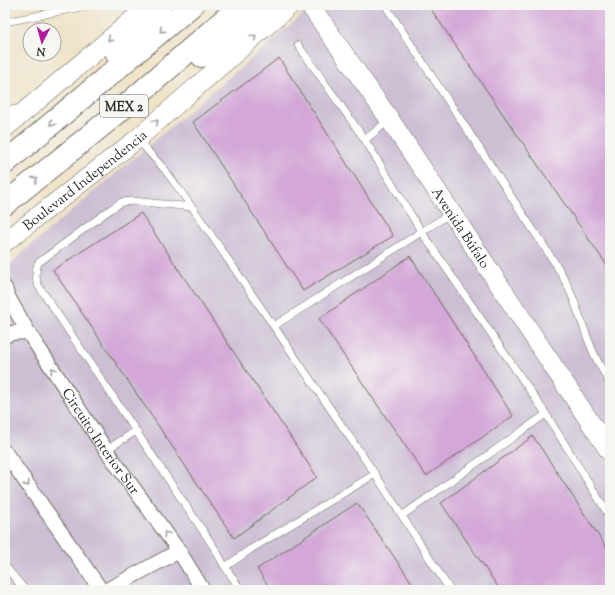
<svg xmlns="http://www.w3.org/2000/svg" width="615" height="595" font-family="'Sorts Mill Goudy',serif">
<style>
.industrial{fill:#ccbfd4}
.building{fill:#d3a7d7}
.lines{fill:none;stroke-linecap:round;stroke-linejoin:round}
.service-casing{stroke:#706b62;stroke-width:8}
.minor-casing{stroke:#706b62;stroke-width:16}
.secondary-casing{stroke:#706b62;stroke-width:20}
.trunk-casing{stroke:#706b62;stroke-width:24}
.service{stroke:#fff;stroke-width:7}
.minor{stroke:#fff;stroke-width:14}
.secondary{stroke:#fff;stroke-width:19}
.trunk{stroke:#fff;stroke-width:22}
.oneway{stroke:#a0a0a0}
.labels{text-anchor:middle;stroke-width:3;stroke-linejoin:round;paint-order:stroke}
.shield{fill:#f6f6f2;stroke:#686867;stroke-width:1}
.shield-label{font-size:13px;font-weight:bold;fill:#2b2b2b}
.street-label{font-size:14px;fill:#2b2b2b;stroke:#f6f6f2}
</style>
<rect width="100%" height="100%" fill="#f6f6f2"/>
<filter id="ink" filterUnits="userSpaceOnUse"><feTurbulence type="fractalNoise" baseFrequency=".025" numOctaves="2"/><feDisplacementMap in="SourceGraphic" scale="8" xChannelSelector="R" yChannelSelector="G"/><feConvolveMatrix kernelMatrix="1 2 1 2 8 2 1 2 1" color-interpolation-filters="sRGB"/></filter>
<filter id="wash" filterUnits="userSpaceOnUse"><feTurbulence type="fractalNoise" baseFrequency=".012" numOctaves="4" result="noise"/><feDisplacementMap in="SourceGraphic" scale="16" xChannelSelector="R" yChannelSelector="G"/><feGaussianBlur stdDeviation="0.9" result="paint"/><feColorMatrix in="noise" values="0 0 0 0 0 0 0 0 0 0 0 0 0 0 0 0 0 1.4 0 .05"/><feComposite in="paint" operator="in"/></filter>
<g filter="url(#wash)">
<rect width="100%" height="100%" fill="#efe3c8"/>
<path class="industrial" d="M314,5H610V590H5V271L23,252Z"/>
<g id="blocks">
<path class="building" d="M5,5H16V6L5,8Z
M428,5H604L610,15V270Z
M279,58L393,236L303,291L193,122Z
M141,213L317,477L234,538L53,270Z
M410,256L513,416L426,476L319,319Z
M533,436L610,553V590H500L441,503Z
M357,503L417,590H271L257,569Z"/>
</g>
</g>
<g filter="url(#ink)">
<use href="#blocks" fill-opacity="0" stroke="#706b62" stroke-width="1"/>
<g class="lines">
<defs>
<path id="service" d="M385,5L555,263C562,274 568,286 573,298C584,327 592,357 610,382
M5,22L91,5
M298,45L365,140L421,231L546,414L610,517
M5,110L22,109
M138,140L165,170L192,207L375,474L450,590
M365,140L389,120
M192,207L133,201L122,202L111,209L38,263C35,271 35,277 38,285L215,549L225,567L251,549L375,474
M274,326L451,213
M106,450L136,431
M403,515L546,414
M5,566L25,590
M225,567L241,590"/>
<g id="minor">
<path id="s1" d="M5,288L7,295L28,332L106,450L179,551L203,590"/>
<path d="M5,336L11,333L28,332"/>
<path d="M5,452L101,590"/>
<path d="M107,590L179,551"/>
</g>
<g id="secondary">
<path id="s2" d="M310,5L390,120L610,452"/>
<path d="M5,128L150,5"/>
<path id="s3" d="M5,242L137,139L290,5"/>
</g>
<path id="trunk" d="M117,54L160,5
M202,56L267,8L273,5
M5,163L192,5
M5,204L115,115L241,5"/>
</defs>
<use href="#service" class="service-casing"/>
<use href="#minor" class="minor-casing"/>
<use href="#secondary" class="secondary-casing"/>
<use href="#trunk" class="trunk-casing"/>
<use href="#service" class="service"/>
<use href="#minor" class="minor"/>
<use href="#secondary" class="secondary"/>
<use href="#trunk" class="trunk"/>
</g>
<defs><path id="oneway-chevron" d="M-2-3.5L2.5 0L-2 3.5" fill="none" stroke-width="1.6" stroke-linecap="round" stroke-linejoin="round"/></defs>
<g class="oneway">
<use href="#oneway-chevron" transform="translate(162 30) rotate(140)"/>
<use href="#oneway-chevron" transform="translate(254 37) rotate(-41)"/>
<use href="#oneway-chevron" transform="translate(110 39) rotate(140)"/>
<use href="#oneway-chevron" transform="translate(156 122) rotate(-41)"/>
<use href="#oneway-chevron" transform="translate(52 123) rotate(140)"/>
<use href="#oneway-chevron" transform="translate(35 179) rotate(-39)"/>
<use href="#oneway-chevron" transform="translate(53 370) rotate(-124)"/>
<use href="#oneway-chevron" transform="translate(27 484) rotate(55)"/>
<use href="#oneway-chevron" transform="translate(166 534) rotate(-126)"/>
</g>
</g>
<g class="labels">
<rect class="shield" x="100" y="95" width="48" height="22" rx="3"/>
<g class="shield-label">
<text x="124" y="111">MEX 2</text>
</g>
<g class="street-label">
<text dy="5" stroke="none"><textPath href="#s3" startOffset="101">Boulevard Independencia</textPath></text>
<text dy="5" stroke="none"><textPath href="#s2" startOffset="269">Avenida Búfalo</textPath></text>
<text dy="5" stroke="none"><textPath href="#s1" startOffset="181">Circuito Interior Sur</textPath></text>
</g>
</g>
<rect width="615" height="595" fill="none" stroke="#f6f6f2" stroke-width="20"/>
<g transform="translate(42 42) rotate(186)"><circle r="19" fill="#f6f6f2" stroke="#a5a5a2"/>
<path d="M0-3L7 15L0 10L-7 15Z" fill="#b5179e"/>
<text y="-6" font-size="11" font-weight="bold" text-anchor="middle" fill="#2b2b2b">N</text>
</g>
</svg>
